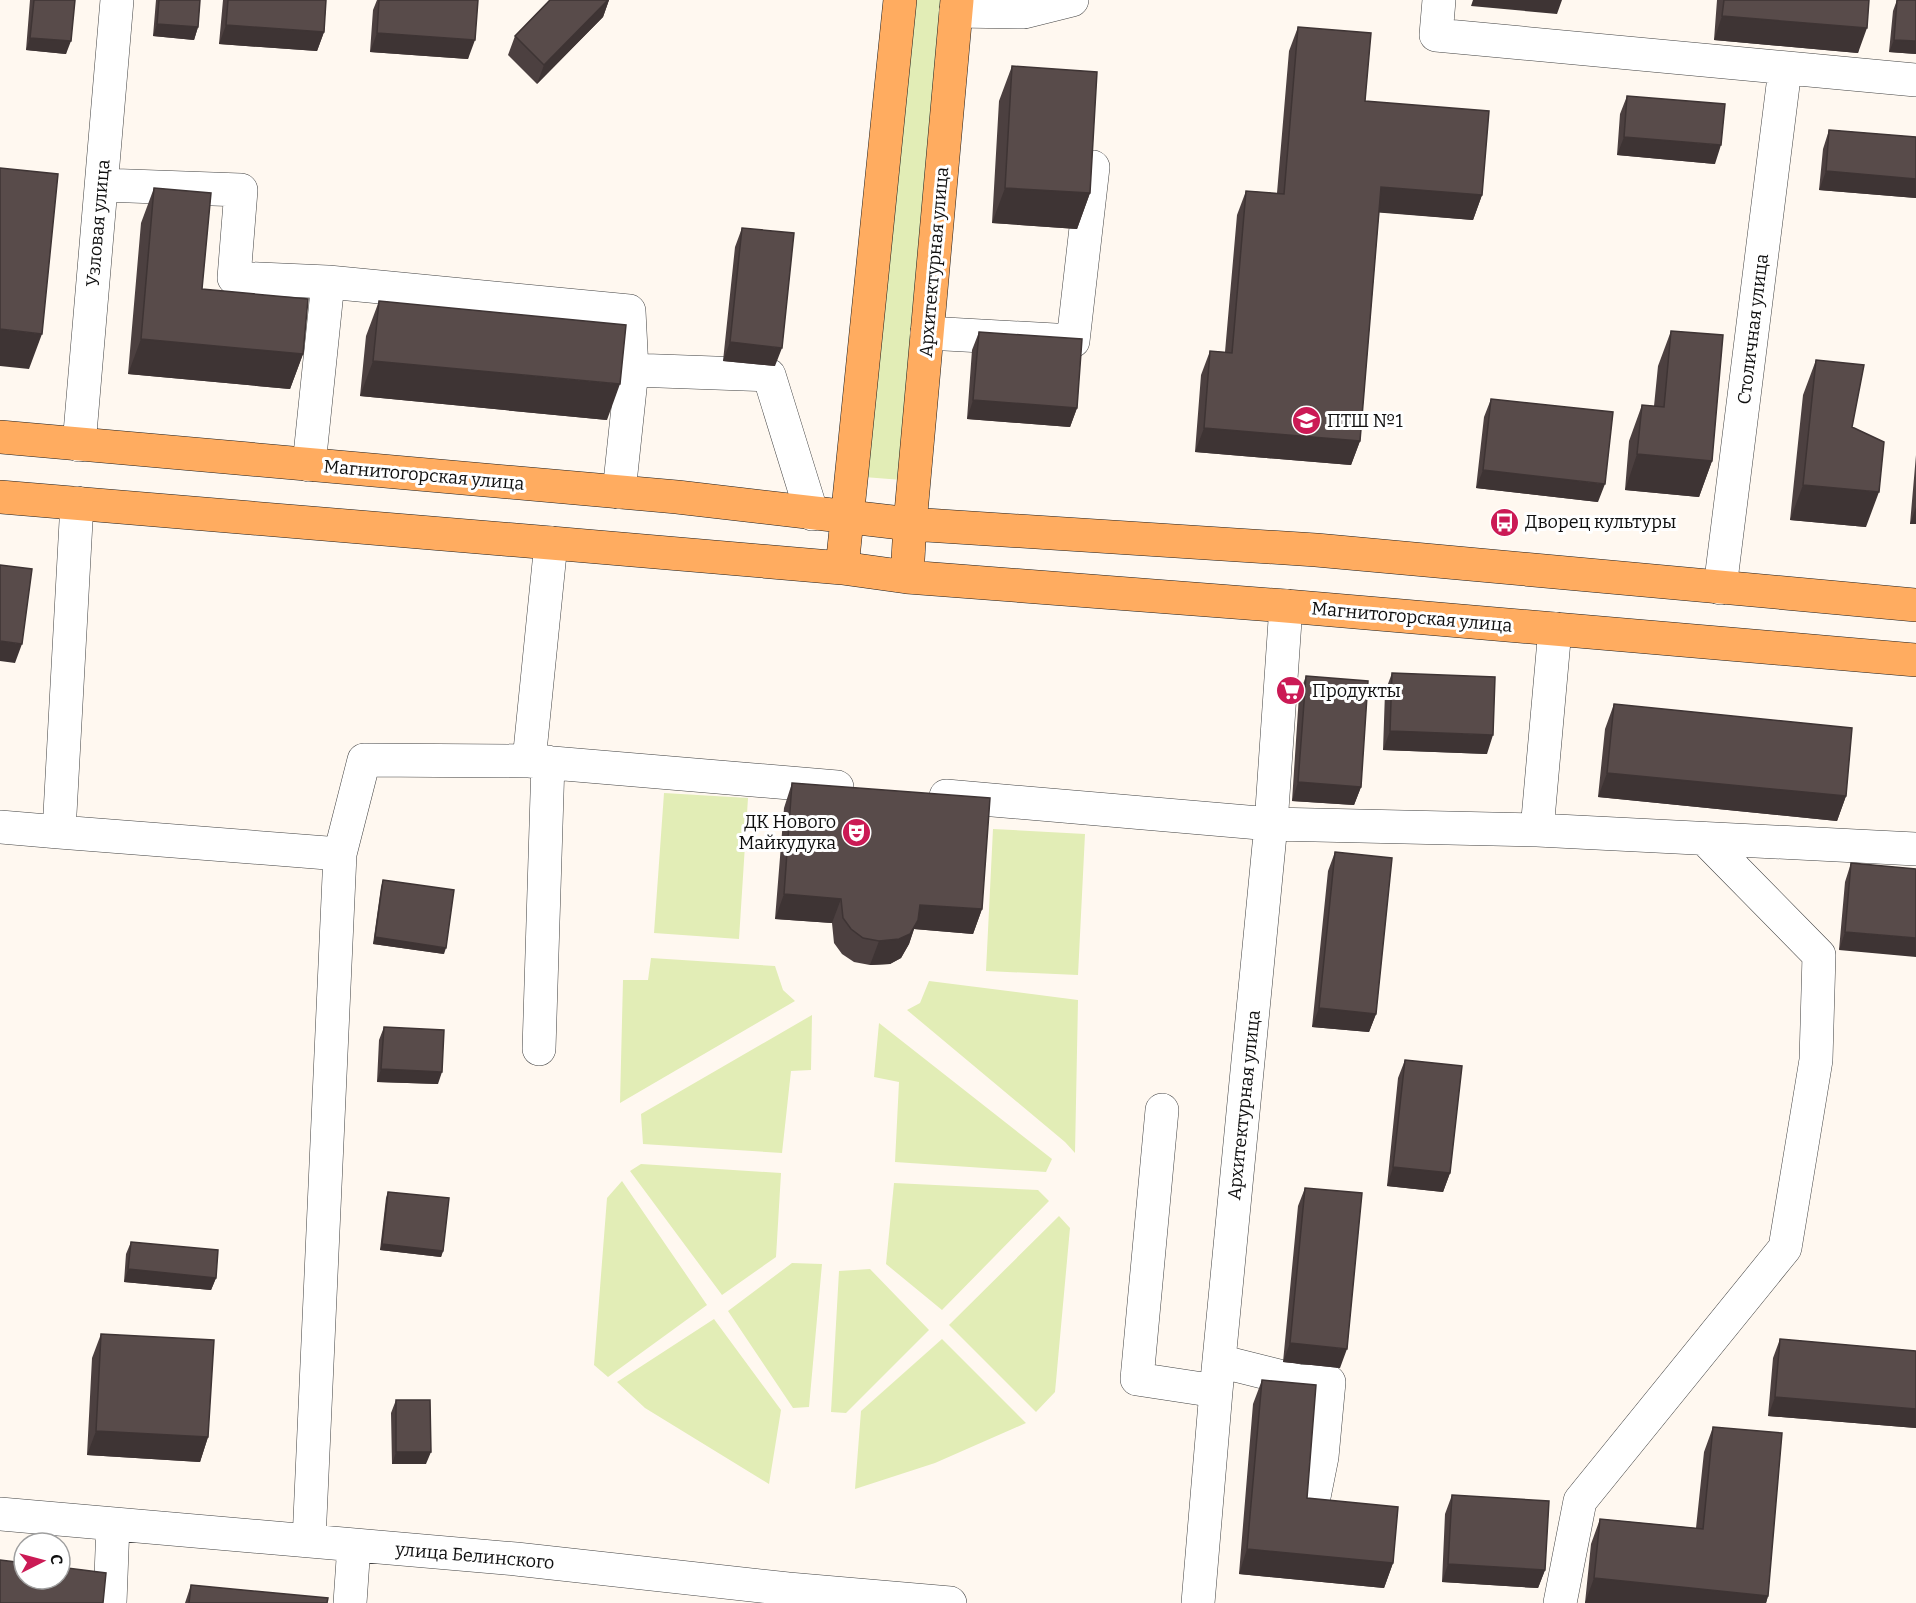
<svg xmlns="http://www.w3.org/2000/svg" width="1916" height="1603" font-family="Bitter,serif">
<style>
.green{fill:#e2edb6}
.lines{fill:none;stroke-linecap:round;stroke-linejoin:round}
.minor-casing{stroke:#424242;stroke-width:34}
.major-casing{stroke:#202020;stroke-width:34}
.minor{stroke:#fff;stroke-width:33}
.major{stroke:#ffac60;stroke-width:33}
.wall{fill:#4c4040}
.shaded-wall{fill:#3e3434}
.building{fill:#584b4a;stroke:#3e3434;stroke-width:1.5}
.labels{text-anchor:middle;stroke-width:6;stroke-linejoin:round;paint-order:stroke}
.street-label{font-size:18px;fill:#0f0f0f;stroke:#fff}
.poi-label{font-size:18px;fill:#0f0f0f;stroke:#fff;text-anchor:start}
</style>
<rect width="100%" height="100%" fill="#fff8f0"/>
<path class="green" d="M908,0H946L902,480L864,477Z
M664,793L748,798L739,939L654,933Z
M993,829L1085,834L1078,975L986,971Z
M651,958L775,966L783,990L795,1001L620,1103L623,980H648Z
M929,981L1078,1000L1075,1153L1065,1142L907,1010L920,1003Z
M812,1015L811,1070L791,1071L782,1153L643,1144L641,1114Z
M879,1023L1052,1159L1046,1172L895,1162L899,1082L874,1077Z
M641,1164L781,1173L776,1257L722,1295L630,1171Z
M622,1181L707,1305L608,1377L594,1365L607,1198Z
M894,1183L1038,1190L1049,1201L942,1310L886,1264Z
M1059,1216L1070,1228L1055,1392L1036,1412L949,1325Z
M792,1263L822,1264L809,1407L793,1408L728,1311Z
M870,1269L929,1330L846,1413L831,1412L839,1271Z
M714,1319L781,1410L769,1484L645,1408L617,1382Z
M942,1339L1026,1423L935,1463L855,1489L861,1411Z"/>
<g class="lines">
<defs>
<path id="minor" d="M1439,0L1436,35L1916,80
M956,11L1024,12L1072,0
M102,185L241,190L234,278L328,282
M927,333L1073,341L1093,167
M79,445L117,0
M309,465L328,282L629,311L632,370
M619,492L632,370L769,375L812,514
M551,543L529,761L837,787
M1720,588L1785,69
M1555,629L1537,830L1916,849
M946,796L1271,824L1537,830
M0,827L59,832L77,503
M59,832L340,854L309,1541
M340,854L364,760L529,761
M539,1049L548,762
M1162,1110L1137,1379L1216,1391
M1219,1361L1299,1381L1329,1382L1322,1457L1314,1497
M0,1514L516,1559L788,1589L950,1603
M110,1603L113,1524
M350,1603L354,1545
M1198,1603L1216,1391L1271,824L1286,606
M1560,1603L1580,1501L1785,1248L1816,1060L1819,955L1705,839"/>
<path id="major" d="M0,437L677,497L910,524L1316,550L1916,605
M0,497L551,543L842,568L907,577L1286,606L1916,660
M842,568L900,0
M907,577L910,524L957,0"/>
</defs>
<use href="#minor" class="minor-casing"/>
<use href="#major" class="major-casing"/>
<use href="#minor" class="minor"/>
<use href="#major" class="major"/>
</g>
<path class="wall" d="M30,0H75L66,54L26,50Z
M156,0H200L198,27L194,40L153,36Z
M223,0H326L324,32L317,51L219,44Z
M377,0H478L468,59L370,52L373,10Z
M550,0H609L603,17L537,84L508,55L515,36Z
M1717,0H1869L1858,53L1714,40Z
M1897,0L1916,54L1889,52L1893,11Z
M1298,27L1365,101L1482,195L1473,220L1379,212L1360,441L1351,465L1195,452L1201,375L1210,351L1225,352L1237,215L1246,191L1277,193L1289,51Z
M1012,66L1090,193L1077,229L992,223L999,101Z
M1627,96L1715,164L1617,155L1620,114Z
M1829,130L1916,137V198L1819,190L1823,149Z
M154,188L202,289L303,354L290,389L128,374L141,223Z
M742,228L775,366L723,361L735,247Z
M379,301L607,420L360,396L366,336Z
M1671,331L1712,461L1699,497L1625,490L1629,441L1642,405L1654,406L1658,366Z
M979,332L1077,408L1070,427L967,419L972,350Z
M1816,360L1852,427L1866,527L1790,520L1803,395Z
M1491,399L1598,502L1476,488L1484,417Z
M1916,455V524H1910Z
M1392,673L1487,754L1383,750L1385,692Z
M1306,676L1361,787L1354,805L1292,801L1299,695Z
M1614,704L1846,796L1837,821L1598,797L1605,729Z
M792,783L982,909L973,934L914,929L909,944L901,958L890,964L870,965L854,962L842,954L834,943L832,923L775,919L784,808Z
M1335,852L1376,1014L1369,1032L1312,1027L1328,871Z
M1851,863L1916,869L1839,950L1845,882Z
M383,880L444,954L373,944L381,887Z
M384,1027L438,1084L377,1082L379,1040Z
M1405,1060L1450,1173L1443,1192L1387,1186L1398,1078Z
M1305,1188L1340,1368L1283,1362L1298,1206Z
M388,1192L443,1251L441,1257L380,1250L386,1198Z
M131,1242L216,1278L211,1290L124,1282L126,1254Z
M101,1334L208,1437L200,1462L87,1455L92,1358Z
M1780,1339L1916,1351V1428L1768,1416L1773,1358Z
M1262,1380L1307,1498L1393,1563L1384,1588L1239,1574L1253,1404Z
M396,1400L426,1464H392L391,1413Z
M1713,1427L1768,1596L1766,1603H1585L1591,1544L1600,1519L1696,1528L1704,1452Z
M1452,1495L1545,1570L1538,1588L1442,1582L1445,1514Z
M191,1585L327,1603H185Z"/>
<path class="shaded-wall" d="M608,0H609L603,17L537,84L544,65Z
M1473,0H1562L1557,14L1471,6Z
M1722,16L1867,28L1858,53L1714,40Z
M157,24L198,27L194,40L153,36Z
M226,25L324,32L317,51L219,44Z
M377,33L475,40L468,59L370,52Z
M30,38L71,41L66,54L26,50Z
M1894,40L1916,41V54L1889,52Z
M1624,137L1721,145L1715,164L1617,155Z
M1826,171L1916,179V198L1819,190Z
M1381,187L1482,195L1473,220L1372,212Z
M1005,188L1090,193L1077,229L992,223Z
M0,329L42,334L29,369L0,366Z
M141,339L303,354L290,389L128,374Z
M730,342L782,348L775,366L723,361Z
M373,361L620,384L607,420L360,396Z
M973,400L1077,408L1070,427L967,419Z
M1204,428L1360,441L1351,465L1195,452Z
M1637,454L1712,461L1699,497L1625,490Z
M1483,470L1605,484L1598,502L1476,488Z
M1803,485L1879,492L1866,527L1790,520Z
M1916,507V524H1910Z
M0,641L22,644L15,663L0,661Z
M1390,731L1493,735L1487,754L1383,750Z
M1607,773L1846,796L1837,821L1598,797Z
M1298,782L1361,787L1354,805L1292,801Z
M784,894L841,899L832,923L775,919Z
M920,905L982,909L973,934L914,929L909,944L901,958L890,964L870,965L879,941Z
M1845,932L1916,938V957L1839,950Z
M375,937L446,948L444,954L373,944Z
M1319,1008L1376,1014L1369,1032L1312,1027Z
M381,1069L442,1072L438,1084L377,1082Z
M1393,1167L1450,1173L1443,1192L1387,1186Z
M382,1244L443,1251L441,1257L380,1250Z
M128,1269L216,1278L211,1290L124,1282Z
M1290,1343L1347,1349L1340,1368L1283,1362Z
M1775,1397L1916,1409V1428L1768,1416Z
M96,1431L208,1437L200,1462L87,1455Z
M396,1452H431L426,1464H392Z
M1247,1549L1393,1563L1384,1588L1239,1574Z
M1448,1564L1545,1570L1538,1588L1442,1582Z
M1594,1578L1768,1596L1766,1603H1585Z"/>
<path class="building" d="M34,0H75L71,41L30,38Z
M159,0H200L198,27L157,24Z
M228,0H326L324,32L226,25Z
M379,0H478L475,40L377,33Z
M550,0H608L544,65L515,36Z
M1724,0H1869L1867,28L1722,16Z
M1897,0H1916V41L1894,40Z
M1298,27L1371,33L1365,101L1489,111L1482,195L1381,187L1360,441L1204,428L1210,351L1232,353L1246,191L1284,194Z
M1012,66L1097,72L1090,193L1005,188Z
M1627,96L1725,104L1721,145L1624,137Z
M1829,130L1916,137V179L1826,171Z
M0,168L58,174L42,334L0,329Z
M154,188L211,193L202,289L308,299L303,354L141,339Z
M742,228L794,233L782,348L730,342Z
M379,301L626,325L620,384L373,361Z
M1671,331L1723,335L1712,461L1637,454L1642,405L1664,407Z
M979,332L1082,339L1077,408L973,400Z
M1816,360L1864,365L1852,427L1884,442L1879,492L1803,485Z
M1491,399L1613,412L1605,484L1483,470Z
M0,565L32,569L22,644L0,641Z
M1392,673L1495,677L1493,735L1390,731Z
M1306,676L1368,681L1361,787L1298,782Z
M1614,704L1852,728L1846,796L1607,773Z
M792,783L990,798L982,909L920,905L918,920L910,934L899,939L879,941L863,938L851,929L843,918L841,899L784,894Z
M1335,852L1392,858L1376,1014L1319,1008Z
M1851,863L1916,869V938L1845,932Z
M383,880L454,890L446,948L375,937Z
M384,1027L444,1030L442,1072L381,1069Z
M1405,1060L1462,1066L1450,1173L1393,1167Z
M1305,1188L1362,1193L1347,1349L1290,1343Z
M388,1192L449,1198L443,1251L382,1244Z
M131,1242L218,1250L216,1278L128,1269Z
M101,1334L214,1340L208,1437L96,1431Z
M1780,1339L1916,1351V1409L1775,1397Z
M1262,1380L1316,1385L1307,1498L1398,1507L1393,1563L1247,1549Z
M396,1400H430L431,1452H396Z
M1713,1427L1782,1433L1768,1596L1594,1578L1600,1519L1703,1529Z
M1452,1495L1549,1501L1545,1570L1448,1564Z
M0,1560L24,1563V1579H60V1567L106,1573L103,1603H0Z
M191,1585L328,1598L327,1603H189Z"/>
<defs>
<symbol id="school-disc" viewBox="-11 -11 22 22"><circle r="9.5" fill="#cb1a55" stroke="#fff"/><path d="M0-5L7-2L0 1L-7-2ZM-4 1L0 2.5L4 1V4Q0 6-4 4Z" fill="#fff"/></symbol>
<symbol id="bus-disc" viewBox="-11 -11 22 22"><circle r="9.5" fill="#cb1a55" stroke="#fff"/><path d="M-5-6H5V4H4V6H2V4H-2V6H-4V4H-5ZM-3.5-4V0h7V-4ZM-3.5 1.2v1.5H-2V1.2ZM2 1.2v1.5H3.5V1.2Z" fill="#fff"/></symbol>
<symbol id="supermarket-disc" viewBox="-11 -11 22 22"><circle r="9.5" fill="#cb1a55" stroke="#fff"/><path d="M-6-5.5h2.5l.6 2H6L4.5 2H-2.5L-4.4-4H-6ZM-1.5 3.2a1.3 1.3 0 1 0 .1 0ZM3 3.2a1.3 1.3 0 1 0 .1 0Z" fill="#fff"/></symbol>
<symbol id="theatre-disc" viewBox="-11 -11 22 22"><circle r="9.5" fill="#cb1a55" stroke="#fff"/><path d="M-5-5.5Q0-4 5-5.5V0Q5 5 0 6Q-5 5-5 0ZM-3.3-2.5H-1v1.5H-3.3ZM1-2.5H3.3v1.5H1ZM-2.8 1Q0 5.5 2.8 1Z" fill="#fff"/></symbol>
</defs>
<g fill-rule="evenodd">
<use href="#school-disc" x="1290" y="404" width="33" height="33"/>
<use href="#bus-disc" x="1488" y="506" width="33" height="33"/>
<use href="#supermarket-disc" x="1274" y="674" width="33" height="33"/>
<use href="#theatre-disc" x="840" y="816" width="33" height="33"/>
</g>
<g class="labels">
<g class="street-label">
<text transform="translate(98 223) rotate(-85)" y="6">Узловая улица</text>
<text transform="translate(934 262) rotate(-85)" y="6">Архитектурная улица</text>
<text transform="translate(1753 329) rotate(-83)" y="6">Столичная улица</text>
<text transform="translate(424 475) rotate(5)" y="6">Магнитогорская улица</text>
<text transform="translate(1412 617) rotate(5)" y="6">Магнитогорская улица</text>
<text transform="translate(1244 1105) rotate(-84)" y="6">Архитектурная улица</text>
<text transform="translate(475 1556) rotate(5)" y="6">улица Белинского</text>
</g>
<g class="poi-label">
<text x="1327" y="427">ПТШ №1</text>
<text x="1525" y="528">Дворец культуры</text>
<text x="1312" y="697">Продукты</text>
<text x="836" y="828" text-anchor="end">ДК Нового<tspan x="836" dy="21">Майкудука</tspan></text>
</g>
</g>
<g transform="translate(42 1561) rotate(84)"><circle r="28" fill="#ffffff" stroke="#9f9f9f" stroke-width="1.5"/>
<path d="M0-4.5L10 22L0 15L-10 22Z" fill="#cb1a55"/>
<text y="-9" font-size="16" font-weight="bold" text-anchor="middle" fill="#0f0f0f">С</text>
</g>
</svg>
